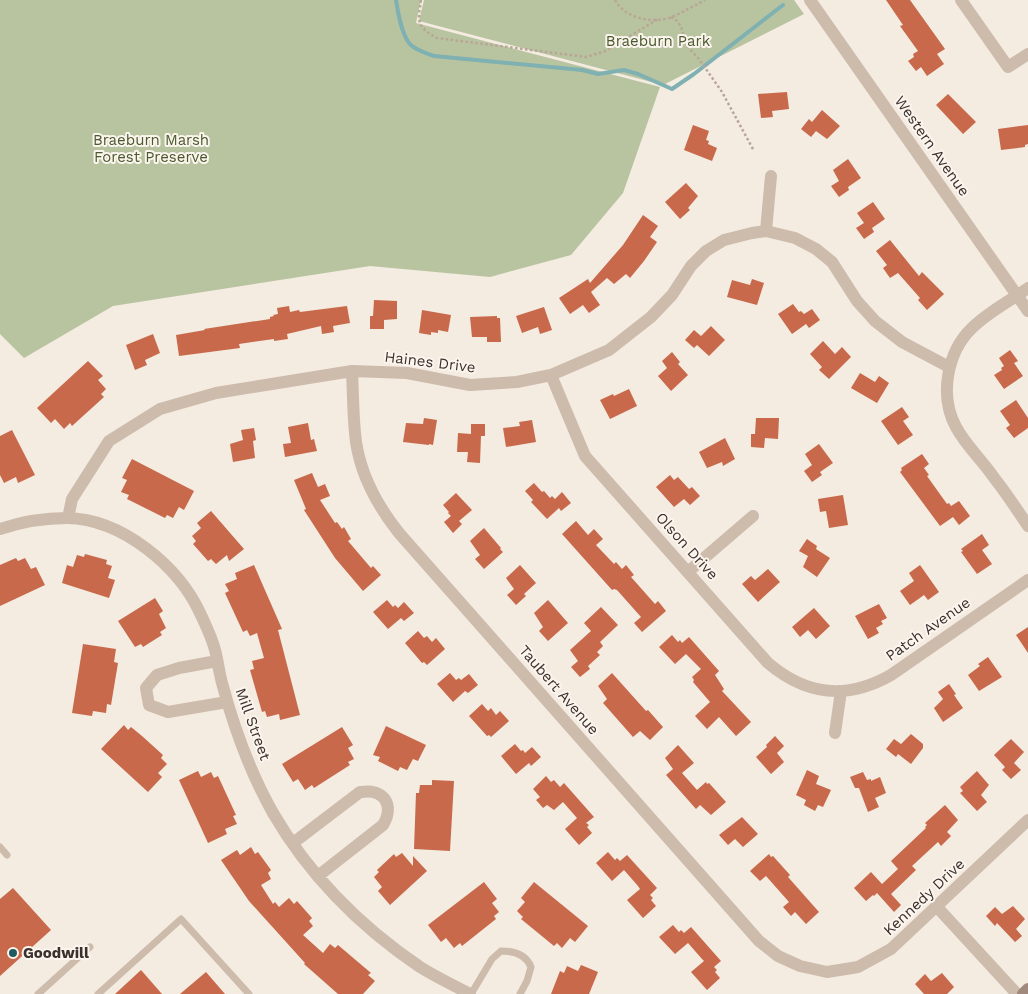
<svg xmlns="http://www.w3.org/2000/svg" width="1028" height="994" font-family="'Work Sans',sans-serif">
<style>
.green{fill:#b8c4a0}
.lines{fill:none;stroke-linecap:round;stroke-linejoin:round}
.stream{stroke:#7fb0b2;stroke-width:4}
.building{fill:#c8694b}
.path{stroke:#b9a596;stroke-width:2.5;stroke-dasharray:2.5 2.5;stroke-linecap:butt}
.lane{stroke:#cdbbac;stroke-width:7}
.street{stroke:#cdbbac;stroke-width:12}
.secondary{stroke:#a18a7d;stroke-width:12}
.poi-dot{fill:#1f5a5e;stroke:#fbf5ee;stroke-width:2}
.labels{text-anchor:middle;stroke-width:4;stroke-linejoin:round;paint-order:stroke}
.park-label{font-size:15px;fill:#4a5a2e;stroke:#fbf5ee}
.street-label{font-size:15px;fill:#3b302b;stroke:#fbf5ee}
.poi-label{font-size:15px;font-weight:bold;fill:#3b302b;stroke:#fbf5ee;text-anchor:start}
</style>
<rect width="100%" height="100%" fill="#f4ebe1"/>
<path class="green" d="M0,0H421L416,23L660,87L623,193L571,255L490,277L370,266L113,306L24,358L0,334Z
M424,0H794L804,14L663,85L419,21Z"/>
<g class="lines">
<path class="stream" d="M396,0C398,13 401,32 409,43C414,50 426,53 434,56L582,70L598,74L624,70L638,74L672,89L694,74L783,5"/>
</g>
<path class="building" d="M886,0H910L945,49L937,54L944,64L927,76L921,67L916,71L908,61L914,57L913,54L918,51L900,26L903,25Z
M787,92L789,109L772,111L773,117L761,118L758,94Z
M948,94L976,122L963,134L936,105Z
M822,110L840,126L827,139L816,131L811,137L801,129L809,119L812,122Z
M693,125L709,131L706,140L709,141L708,144L717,148L712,161L684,150Z
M1028,125V144L1025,145V147L1001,150L998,129Z
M848,159L861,178L848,187L849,190L839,197L831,186L839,181L833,170Z
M686,183L698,196L688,208L690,210L680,219L665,202Z
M873,202L885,219L872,228L874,232L864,239L856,228L864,223L857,213Z
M643,215L658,226L650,237L657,242L644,261L630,278L626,274L614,284L607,278L591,292L600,305L589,313L583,305L570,314L559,298L588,279L590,283L623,245Z
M890,240L919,276L922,272L944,294L927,310L918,300L920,298L898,273L890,278L883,268L887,265L876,251Z
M752,279L764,283L757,305L727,297L732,280L750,285Z
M374,300L397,301V319L384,320V329H370V316H373Z
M793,304L799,312L801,311L804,314L812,309L820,320L809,328L806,324L792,334L778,314Z
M289,306L290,312L299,310L300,312L347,306L350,323L333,326L334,332L322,334L321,326L287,334L288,339L274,341V339L239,344L240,348L179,356L176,335L205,330L204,329L270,319V317L274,316L273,315L278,314L277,308Z
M544,307L552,330L540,334L538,327L522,333L516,316Z
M422,310L451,315L448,332L438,330V333L431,332V335L419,333Z
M497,316V318H500L501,342H487V337H472L470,317Z
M711,326L725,340L709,356L697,345L694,348L685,340L694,330L701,336Z
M153,334L160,353L145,360L147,365L135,370L126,345Z
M823,341L835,354L842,347L851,357L829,379L819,370L822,367L810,354Z
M1010,350L1018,361L1014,363L1023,376L1004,389L994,375L1002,370L1001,368L1004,366L999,358Z
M672,352L680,362L678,364L688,375L671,391L658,376L667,368L662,361Z
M88,361L103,376L98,380L106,389L101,394L104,397L72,426L70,423L64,429L55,419L51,423L37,408Z
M860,373L875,382L879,376L889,383L877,403L851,388Z
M629,389L637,406L610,419L600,400L613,394L614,396Z
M1016,400L1028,418V428L1014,438L1006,428L1010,425L1000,411Z
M902,407L909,417L903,421L913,435L898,445L881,421Z
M424,418L437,420L433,445L429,444V445L403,442L406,423L423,424Z
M756,418H779L778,439L765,438L764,448L751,447V434H755Z
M532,420L536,442L506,447L503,428L520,426L519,422Z
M308,423L311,440L314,439L317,451L285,457L283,444L291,443L288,427Z
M471,424H485V436H481L480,463L467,462L468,452H457L458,433L471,434Z
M254,428L256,440L253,441L255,458L233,462L230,444L243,440L241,430Z
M12,430L35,475L18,483L16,477L4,483L0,475V436Z
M725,438L735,459L723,466L722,462L707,468L699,452Z
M819,444L833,463L820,472L822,475L812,482L804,471L812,465L805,454Z
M922,454L929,464L924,468L929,475L927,476L947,504L949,503L951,506L959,501L970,516L959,525L953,517L940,526L900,472L902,470L901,468Z
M132,459L194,491L184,510L179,507L173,518L167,515L165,518L127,499L129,495L121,492L127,480L122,478Z
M312,473L318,487L325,484L330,496L320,500L335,523L337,522L342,529L344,527L351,539L348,541L371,568L373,566L381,575L363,591L335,558L304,510L306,509L294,480Z
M670,475L674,480L678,477L689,489L692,487L700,496L690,505L684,499L674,507L656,487Z
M534,483L542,492L544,491L550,498L552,496L555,499L562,492L571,503L561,511L559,508L547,519L531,502L533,500L525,491Z
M456,493L472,510L459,521L462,524L453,533L444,522L451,516L448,513L449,512L443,505Z
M843,495L848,525L829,528L826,511L820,512L818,499Z
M211,511L244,549L229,561L227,555L216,564L211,559L208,561L193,544L196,541L192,536L201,528L197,523Z
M576,521L588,535L594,529L603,539L596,545L614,564L616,562L622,569L626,565L634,575L631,577L655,604L658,601L666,611L642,632L634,623L641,617L617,590L614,589L612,590L562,534Z
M484,528L501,548L500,549L503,552L484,569L475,559L480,555L470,541Z
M982,534L989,545L982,550L992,564L977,574L961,552L963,551L961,549Z
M807,539L817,546L816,549L830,558L817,577L803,567L808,556L799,551Z
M85,554L107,560L106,564L112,566L108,578L115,580L109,598L62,583L67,565L73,567L77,555L84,557Z
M16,558L18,561L25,558L31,569L36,567L45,585L0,606V565Z
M254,565L282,629L278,630L300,715L280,720L279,714L267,717L265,711L262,712L250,670L254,669L252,661L264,658L257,633L250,636L247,630L243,632L225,593L229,591L225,584L237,579L235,573Z
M520,565L536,583L524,594L526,596L516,605L507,595L514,589L506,578Z
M920,565L939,592L928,600L924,595L910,605L900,591L914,581L909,573Z
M768,569L780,582L758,602L742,584L751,576L755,580Z
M155,598L163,611L159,614L166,628L160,632L162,635L143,647L141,644L135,647L118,621Z
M387,600L393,607L395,605L398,608L404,602L414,613L404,621L401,618L388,629L373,612Z
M548,600L568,623L548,641L539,631L543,627L534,613Z
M879,604L887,618L881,621L883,624L876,628L879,633L868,639L855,616Z
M601,607L618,625L600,642L603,646L597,652L600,655L588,666L590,669L580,677L571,667L578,661L570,650L591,631L584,623Z
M814,608L830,626L816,639L808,630L800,637L792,627Z
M1028,627V653L1016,635Z
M418,631L424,638L427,636L432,642L436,638L445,649L427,665L424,662L422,663L405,643Z
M672,635L678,642L680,640L682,643L689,637L719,671L715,675L724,689L722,691L751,722L736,736L719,717L707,729L695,716L710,702L693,682L694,680L692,677L701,669L686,654L675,664L659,647Z
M83,644L116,649L114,662L118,663L111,705L107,704L106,713L93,711L92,716L72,713Z
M988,657L1002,677L979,691L968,675L980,666L978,664Z
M450,673L456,680L459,678L461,680L469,674L478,685L468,693L465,691L453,702L437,684Z
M612,673L646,711L648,710L663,727L650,740L640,731L633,737L603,703L607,699L598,686Z
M949,684L956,694L954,695L963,708L943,722L934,708L943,699L938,692Z
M482,704L488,711L491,708L496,715L500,711L509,721L491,737L489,735L487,736L469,716Z
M124,725L128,730L131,727L142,736L163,755L161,758L167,764L158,773L162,777L148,792L101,749Z
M386,726L426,745L418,761L413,759L407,770L400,767L398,771L378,761L380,757L373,755Z
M342,727L353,745L348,748L354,759L348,762L350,765L314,788L312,785L305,790L298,779L293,782L282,764Z
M911,734L923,744V748L911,764L898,754L896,757L886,749L894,739L901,744Z
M775,736L784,746L777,753L784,762L771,774L756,757L767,747L766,745Z
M1011,739L1024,752L1014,763L1021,770L1011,779L1002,770L1005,767L994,755Z
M515,744L521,751L523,750L525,753L532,747L541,757L531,766L529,763L516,774L501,756Z
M678,745L694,763L682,773L697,790L706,782L707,784L709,783L726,802L711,815L700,805L696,809L666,775L673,769L665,758Z
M807,770L819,776L816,784L831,790L823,807L818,805L815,811L804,805L806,800L796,795Z
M198,771L201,777L211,772L214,778L218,776L236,815L233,816L237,824L225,829L227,834L208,843L179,780Z
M977,771L989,785L981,795L987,802L977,811L960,793L963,791L960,787Z
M863,772L867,780L871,779V781L880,777L886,793L875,798L879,807L868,812L859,788H855L850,777Z
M546,776L551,782L554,780L560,787L564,783L594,817L586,823L589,825L587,827L592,833L579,845L565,829L577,818L563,802L554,810L547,805L543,808L536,800L540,797L533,789Z
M432,780L454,781L450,851L414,849L416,793H419L420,785H432Z
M945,805L958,820L947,832L951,836L941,846L938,842L912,866L916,870L891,894L901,905L894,912L877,893L874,896L873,895L866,901L854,888L871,872L882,884L898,869L891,861L926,828L925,827L927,825L925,823Z
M742,817L758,834L743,847L735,839L728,845L719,835Z
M251,847L255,854L258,852L271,870L268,873L271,879L261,885L273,904L275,902L279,907L289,898L294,904L297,901L312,918L309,921L313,926L303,935L323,953L330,944L335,948L338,945L371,973L368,975L375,981L363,994H338L304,964L305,963L249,901L221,860L237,850L240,855Z
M608,852L615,860L617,858L620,861L627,855L657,888L650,895L653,898L651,900L656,906L643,918L627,900L640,889L638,886L624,870L612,881L596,863Z
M402,853L413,866V856L427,871L390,905L378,891L382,887L374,877L379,872L377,870L394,854L396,857Z
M769,854L771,857L773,856L790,875L788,877L819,912L806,924L795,912L791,916L783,907L789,902L766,876L760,881L750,871Z
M484,882L497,899L492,903L499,912L494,916L496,919L462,946L460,943L454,948L446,938L441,942L428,925Z
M534,882L588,926L575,942L570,938L562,948L557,943L554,946L521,919L523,917L517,911L525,902L521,898Z
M13,888L51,930L0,976V899Z
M1013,906L1025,919L1016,929L1022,936L1015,942L997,923L995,926L986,916L995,907L1002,914Z
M673,925L679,932L681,930L684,933L691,927L721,961L714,967L717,970L715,972L720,978L707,990L691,972L704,961L702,959L688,943L675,954L659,937Z
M581,965L598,972L589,994H551L560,971L564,973L567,966L578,971Z
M141,970L162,994H115Z
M206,972L225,994H180Z
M942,973L954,987L947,994H924L915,984L925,974L931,981Z"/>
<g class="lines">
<path class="path" d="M421,0C418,21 416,27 437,38L586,57L605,51L658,19
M615,0C625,19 654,24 672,17C683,12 694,6 705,0
M671,17L676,20L681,26L686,45L699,59L722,92L754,151"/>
<path class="lane" d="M0,847L7,855
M38,994L90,947
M98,994L181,919L249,994
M471,994L492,959L501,951C514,951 526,954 531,967L527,981L520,994"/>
<path class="street" d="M810,0L1028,311
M961,0L1008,67L1028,54
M766,231L771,176
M1028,288C1010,301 988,312 972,328C947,352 939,396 956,427C966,446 983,461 995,479C1007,494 1017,510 1028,526
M352,371C353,392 353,412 355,433C358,470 376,504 399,533L759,941L778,956L800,966L827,972L858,967L891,949L1028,820
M551,375L585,456L768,663C807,696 847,700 891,675L1028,580
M68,518L72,499L109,441L160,409L216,393L352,371L407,373L470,385L517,382L551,375L609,350L651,317L672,295L691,266L706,251L724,240L752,233L766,231L795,238L816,249L832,262L857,301L875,321L902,342L949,367
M0,529C21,522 45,518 67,518C122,519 179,566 201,615C206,626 212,638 215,650C218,661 219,672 222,683C234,728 250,772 273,813C309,875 361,927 420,967C436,977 453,985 470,994
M689,571L753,516
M217,661L179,668L157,675L146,688L149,705L168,712L227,702
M835,733L841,691
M293,843L360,792C364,792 369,791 373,792C390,796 391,812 383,825L318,876
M937,907L1017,994"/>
<path class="secondary" d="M1023,994L1028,989"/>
</g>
<circle class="poi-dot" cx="13" cy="953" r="5"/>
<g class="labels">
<g class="park-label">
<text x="658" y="46">Braeburn Park</text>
<text x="151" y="145">Braeburn Marsh<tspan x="151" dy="17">Forest Preserve</tspan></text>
</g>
<g class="street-label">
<text transform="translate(932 146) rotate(55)" y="5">Western Avenue</text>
<text transform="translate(430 362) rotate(7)" y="5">Haines Drive</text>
<text transform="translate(687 546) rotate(48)" y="5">Olson Drive</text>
<text transform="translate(928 629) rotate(-35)" y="5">Patch Avenue</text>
<text transform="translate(559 690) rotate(49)" y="5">Taubert Avenue</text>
<text transform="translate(253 724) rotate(70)" y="5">Mill Street</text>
<text transform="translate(924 897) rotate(-43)" y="5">Kennedy Drive</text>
</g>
<g class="poi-label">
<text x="23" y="958">Goodwill</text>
</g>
</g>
</svg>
